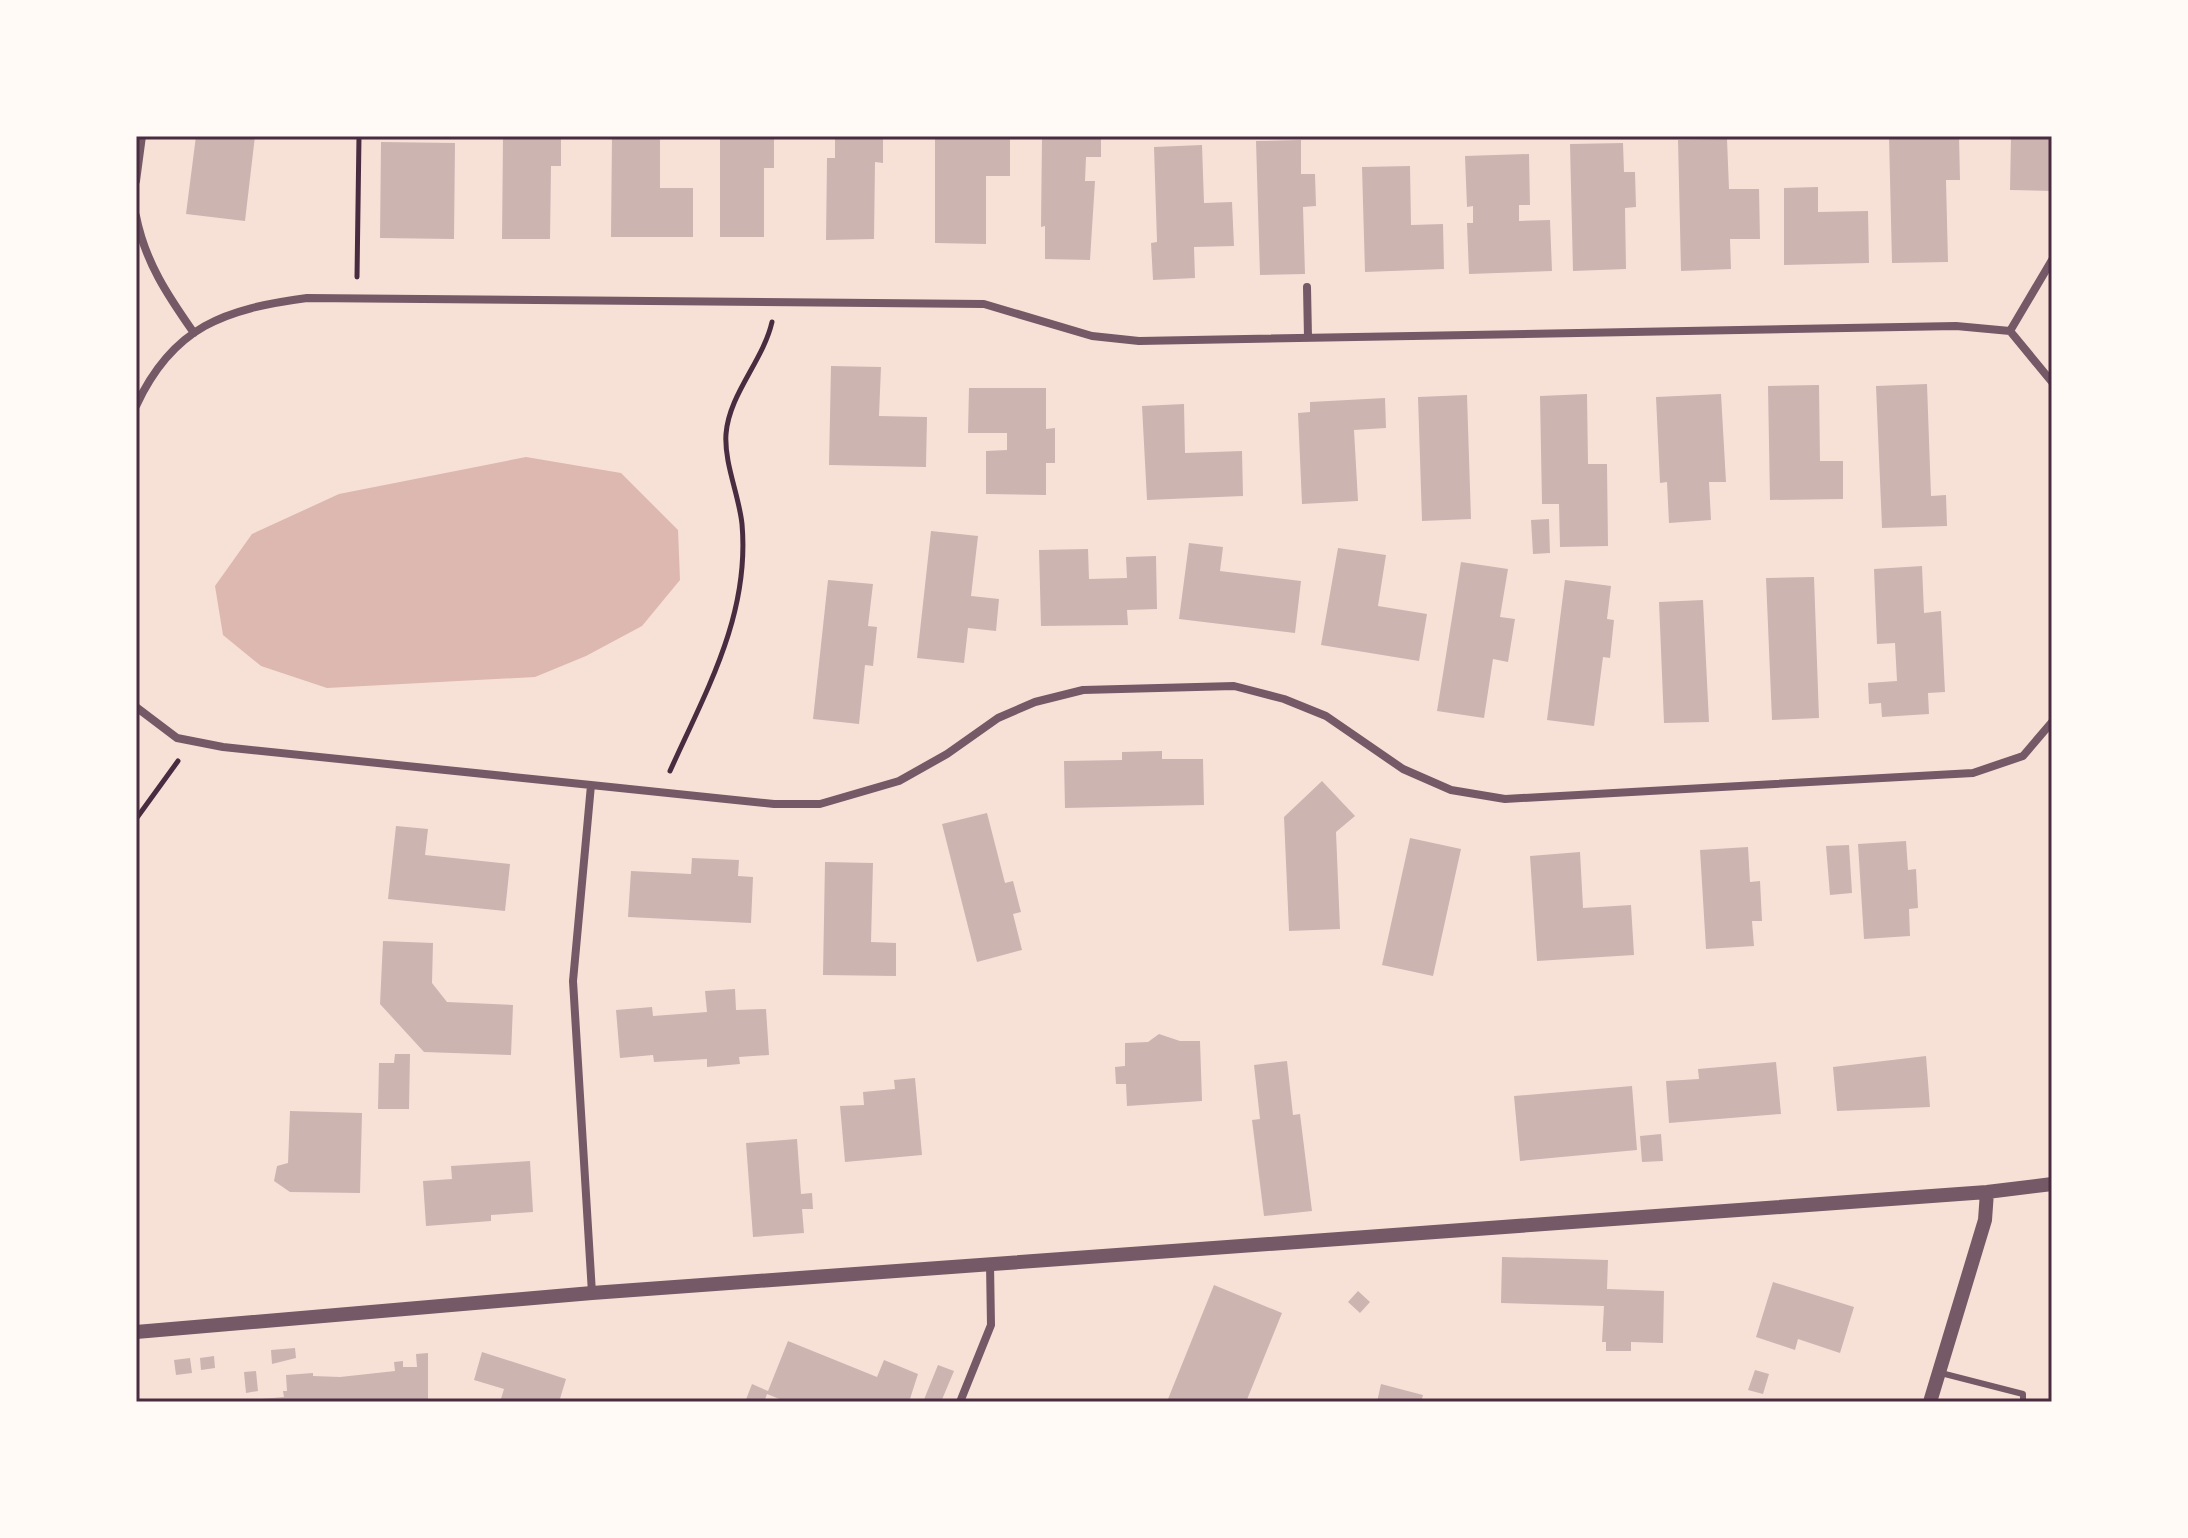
<svg xmlns="http://www.w3.org/2000/svg" width="2188" height="1538" font-family="Helvetica,sans-serif">
<style>
.water{fill:#dcb8b0}
.building{fill:#ccb4b1}
.lines{fill:none;stroke-linecap:round;stroke-linejoin:round}
.path{stroke:#4a2c40;stroke-width:5}
.service{stroke:#755966;stroke-width:6}
.minor{stroke:#755966;stroke-width:8}
.tertiary{stroke:#755966;stroke-width:14}
.neatline{fill:none;stroke:#4a2c40;stroke-width:3}
</style>
<rect width="100%" height="100%" fill="#f7e1d7"/>
<path class="water" d="M526,457L621,473L678,530L680,580L642,626L586,656L535,677L327,688L261,666L223,635L215,586L252,534L339,494Z"/>
<path class="building" d="M196,136H255L245,221L186,214Z
M503,136H561V166H551L550,239H502Z
M612,136H660V188H693V237H611Z
M720,136H774V168H764V237H720Z
M835,136H883V163L875,162L874,239L826,240L827,158H835Z
M935,136H1010V176H986V244L935,243Z
M1042,136H1101V157H1086L1085,181H1095L1090,260L1045,259V226L1041,227Z
M1889,136H1959L1960,180H1946L1948,262L1892,263Z
M2011,137H2052V191L2010,190Z
M1727,139L1729,189H1759L1760,239H1730L1731,269L1681,271L1678,140Z
M1301,140V174H1315L1316,206L1303,207L1305,274L1260,275L1256,141Z
M381,142L455,143L454,239L380,238Z
M1623,143L1624,172H1635L1636,207L1625,208L1626,269L1573,271L1570,144Z
M1202,145L1204,203L1232,202L1234,246L1194,247L1195,278L1153,280L1151,243L1157,242L1154,147Z
M1529,154L1530,205H1519V221L1550,220L1552,271L1469,274L1467,223H1473V206L1467,207L1465,156Z
M1410,166L1411,225L1443,224L1444,269L1365,272L1362,167Z
M1818,187V212L1868,211L1869,263L1784,265V188Z
M831,366L881,367L879,416L927,417L926,467L829,465Z
M1927,384L1931,496L1946,495L1947,526L1882,528L1876,386Z
M1819,385L1820,461H1843V499L1770,500L1768,386Z
M969,388H1046V429L1055,428V463H1046V495L986,494V451L1007,450V433H968Z
M1587,394L1588,464H1607L1608,546L1560,547L1559,504H1542L1540,396Z
M1721,394L1726,482H1709L1711,520L1669,523L1667,482L1660,483L1656,397Z
M1467,395L1471,519L1422,521L1418,397Z
M1385,398L1386,428L1354,430L1358,501L1302,504L1298,413L1310,412V402Z
M1184,404L1185,453L1242,451L1243,496L1147,500L1142,406Z
M1549,519L1550,553L1533,554L1531,520Z
M931,531L978,536L971,596L999,599L996,631L968,628L964,663L917,658Z
M1189,543L1223,547L1220,571L1301,581L1295,633L1179,619Z
M1338,548L1386,555L1378,606L1427,614L1419,661L1321,645Z
M1088,549L1089,579L1127,578L1126,557L1156,556L1157,609L1127,610L1128,625L1041,626L1039,550Z
M1461,562L1508,569L1500,617L1515,619L1508,662L1493,659L1484,718L1437,711Z
M1922,566L1924,613L1941,611L1945,692L1928,693L1929,714L1882,717L1881,703L1869,704L1868,683L1897,681L1895,643L1877,644L1874,569Z
M1814,577L1819,718L1772,720L1766,578Z
M828,580L873,584L868,626L877,627L873,666L865,665L859,724L813,719Z
M1565,580L1611,586L1607,619L1614,620L1610,658L1603,657L1594,726L1547,720Z
M1703,600L1709,722L1664,723L1659,602Z
M1162,751V759H1203L1204,805L1065,808L1064,761L1122,760V752Z
M1322,781L1355,816L1336,832L1340,929L1289,931L1284,817Z
M987,813L1005,883L1013,881L1021,912L1013,914L1022,950L977,962L942,824Z
M396,826L428,829L425,855L510,864L505,911L388,899Z
M1410,838L1461,849L1433,976L1382,965Z
M1906,841L1908,870L1916,869L1918,908L1909,909L1910,936L1864,939L1858,844Z
M1849,845L1852,893L1830,895L1826,846Z
M1748,847L1750,882L1760,881L1762,921H1752L1754,946L1706,949L1700,850Z
M1580,852L1583,908L1631,905L1634,955L1537,961L1530,856Z
M692,858L739,860L738,876L753,877L751,923L628,917L631,871L691,874Z
M825,862L873,863L871,942L896,943V976L823,975Z
M383,941L433,943L432,983L447,1002L513,1005L511,1055L424,1052L380,1004Z
M735,989L736,1010L766,1009L769,1055L739,1057L740,1064L707,1067V1059L654,1062L653,1055L620,1058L616,1010L652,1007L653,1016L707,1012L705,991Z
M1159,1034L1180,1041H1200L1202,1101L1127,1106L1126,1084H1116L1115,1067L1125,1066V1043L1148,1042Z
M395,1054H410L409,1109H378L379,1063H394Z
M1926,1056L1930,1107L1837,1111L1833,1067Z
M1287,1061L1293,1115L1300,1114L1312,1211L1264,1216L1252,1120L1260,1119L1254,1065Z
M1776,1062L1781,1114L1669,1123L1666,1081L1699,1079L1698,1069Z
M915,1078L922,1155L845,1162L840,1106L864,1105L863,1092L895,1089L894,1080Z
M1632,1086L1637,1150L1520,1161L1514,1096Z
M290,1111L362,1113L360,1193L290,1192L274,1181L277,1166L288,1163Z
M1661,1134L1663,1161L1642,1162L1640,1136Z
M797,1139L801,1194L812,1193L813,1209H802L804,1233L753,1237L746,1143Z
M530,1161L533,1212L491,1215V1221L426,1226L423,1181L452,1179L451,1166Z
M1502,1257L1608,1260L1607,1289L1664,1291L1663,1343L1631,1342V1351H1606V1342H1602L1604,1306L1501,1303Z
M1773,1282L1854,1307L1840,1353L1798,1339L1795,1350L1756,1337Z
M1214,1285L1282,1313L1246,1402H1176L1168,1399Z
M1358,1291L1370,1302L1360,1313L1348,1302Z
M788,1341L877,1377L884,1360L918,1374L909,1402H787L767,1394L764,1402H745L752,1384L768,1391Z
M295,1348L296,1358L272,1364L271,1350Z
M482,1352L566,1379L559,1402H500L504,1389L474,1380Z
M428,1353V1402H261V1399L284,1397L283,1391H287L286,1375L313,1373V1376L340,1377L395,1371L394,1362L403,1361V1367H417L416,1354Z
M214,1356L215,1368L201,1370L200,1358Z
M190,1358L192,1373L176,1375L174,1360Z
M938,1365L954,1371L941,1402H923Z
M1755,1370L1769,1374L1763,1394L1748,1390Z
M256,1371L258,1391L246,1393L244,1372Z
M1381,1384L1423,1395L1421,1402H1377Z"/>
<g class="lines">
<path class="path" d="M357,277L359,136
M670,771C706,691 750,615 742,524C739,495 724,463 726,434C729,394 763,361 772,322
M136,819L178,761"/>
<path class="service" d="M1941,1373L2023,1394V1402"/>
<path class="minor" d="M136,181L142,136
M136,216C145,262 168,296 194,333
M1307,287L1308,338
M2010,331L2052,260
M136,406C173,326 225,309 307,298L984,304L1092,336L1139,341L1956,326L2010,331L2052,382
M136,707L177,738L223,747L591,785
M592,1293L573,981L591,785L774,804H820L899,781L947,754L998,718L1035,702L1083,690L1234,686L1284,699L1326,716L1403,769L1451,790L1505,799L1973,773L2023,756L2052,722
M960,1402L991,1325L990,1264"/>
<path class="tertiary" d="M136,1332L592,1293L1987,1192L2052,1184
M1930,1402L1985,1220L1987,1192"/>
</g>
<rect width="2188" height="1538" fill="none" stroke="#fffaf5" stroke-width="276"/>
<rect x="138" y="138" width="1912" height="1262" class="neatline"/>
</svg>
